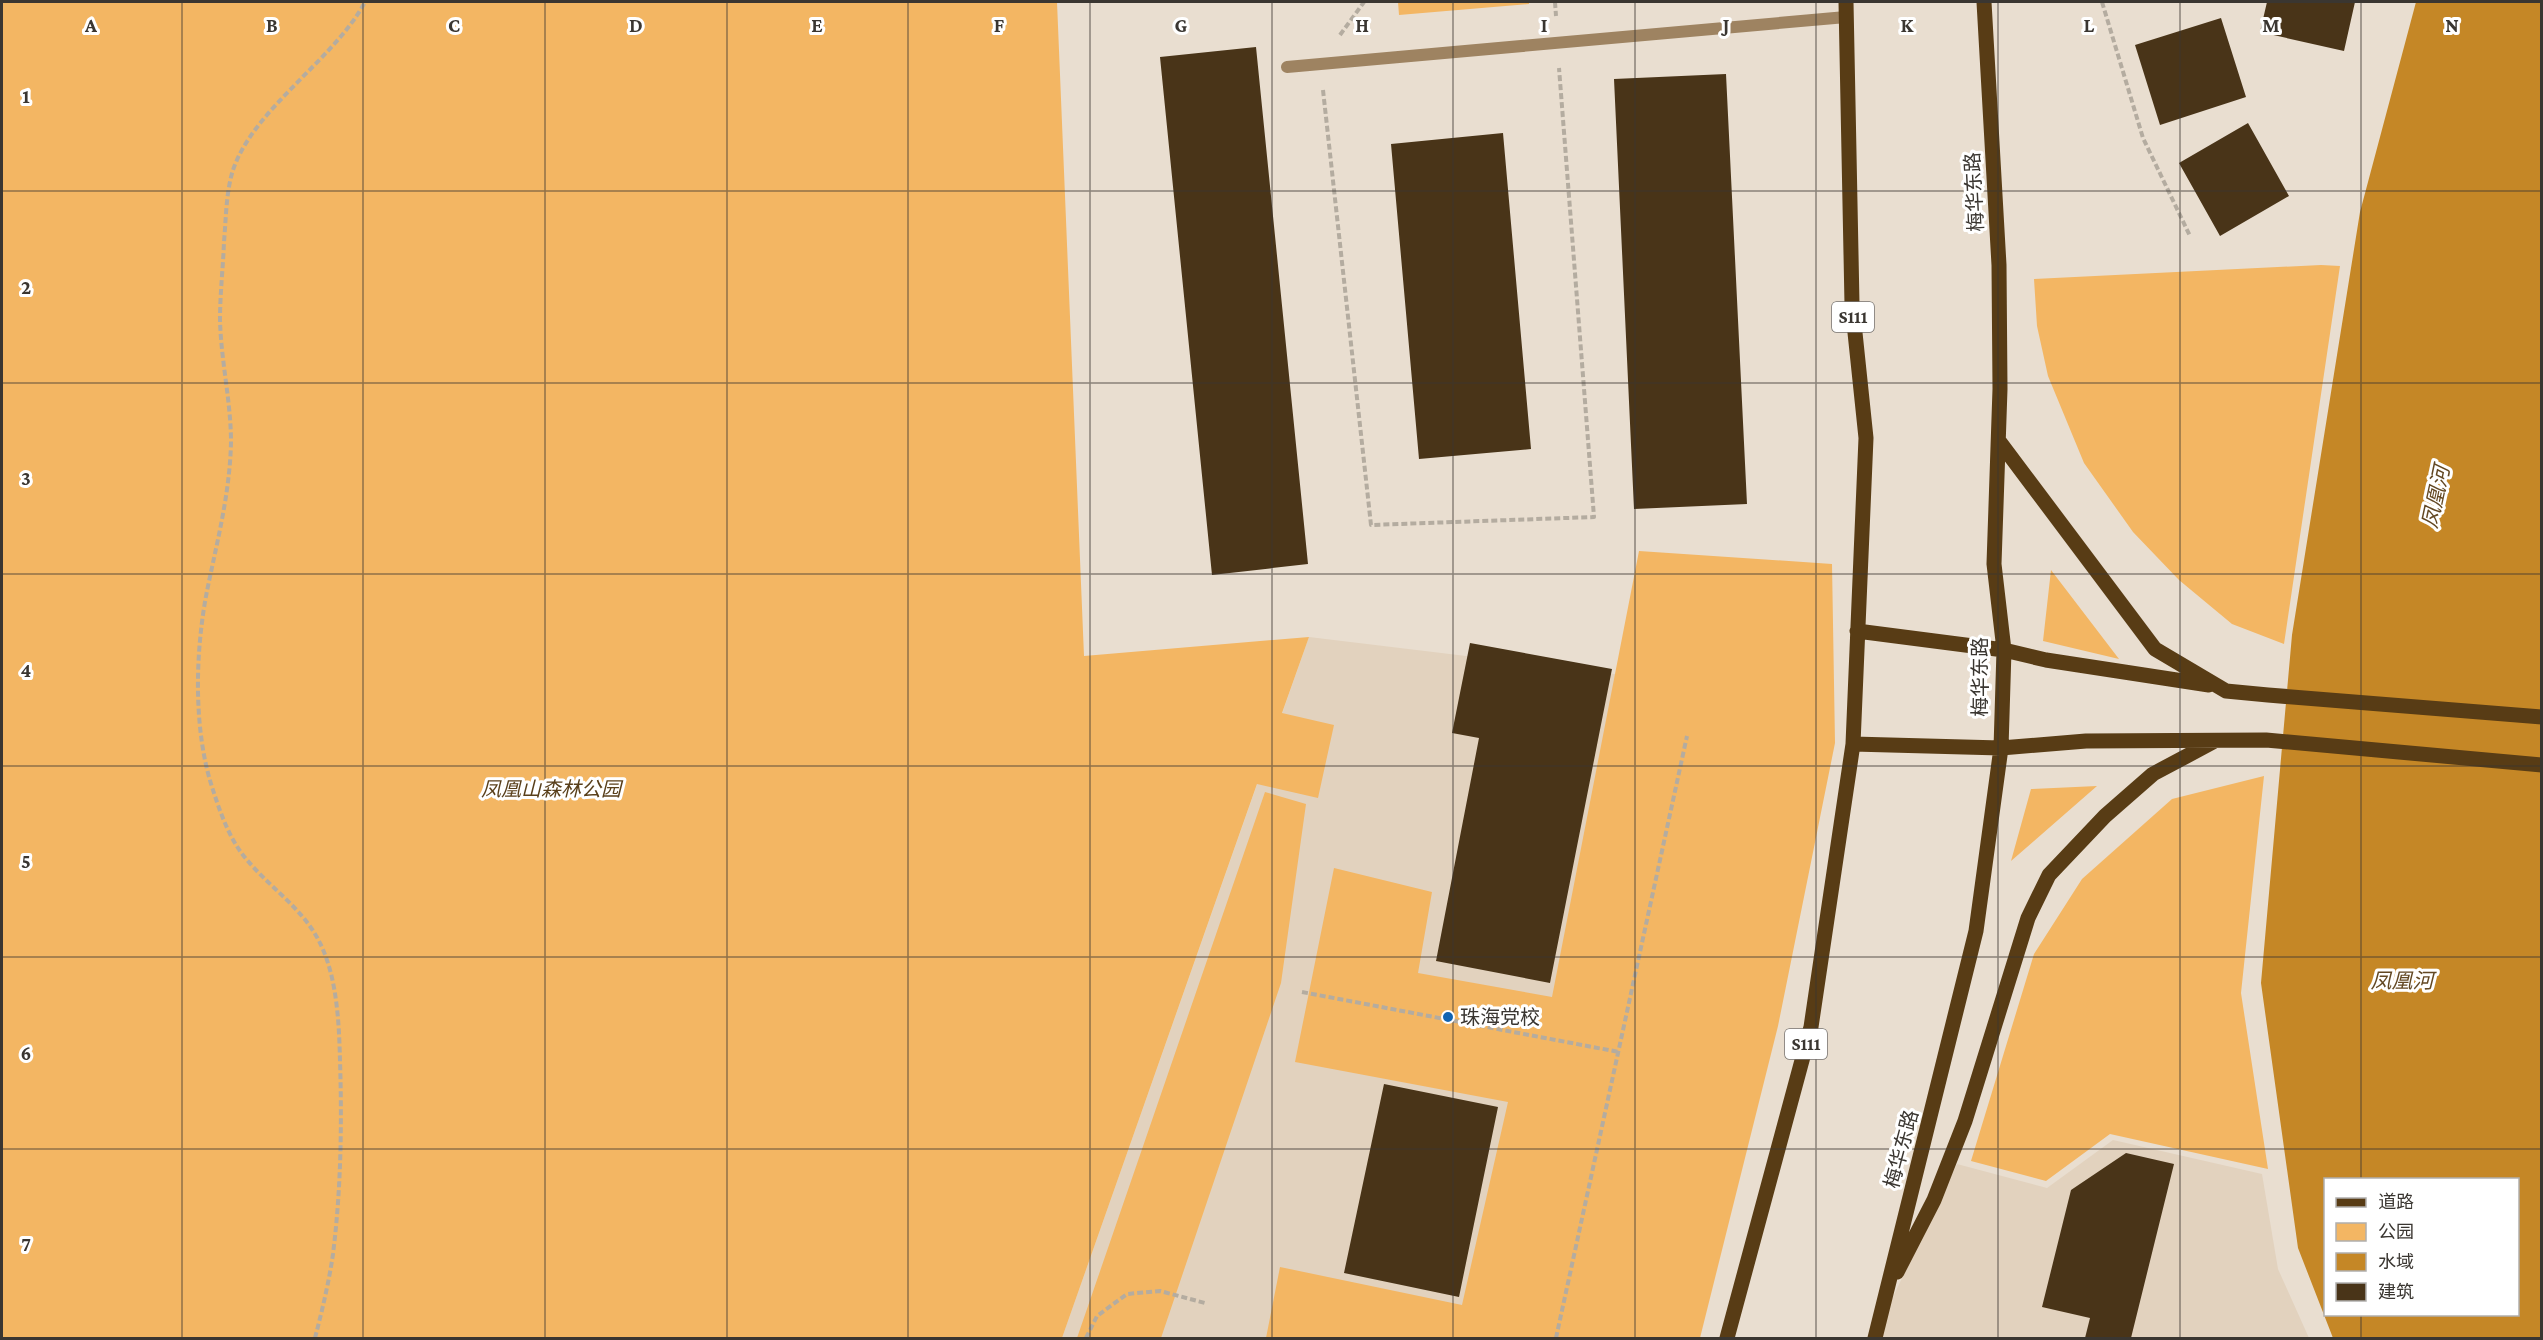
<svg xmlns="http://www.w3.org/2000/svg" width="2543" height="1340" font-family="'Crimson Pro','Noto Sans SC',serif">
<style>
.built{fill:#e2d2be}
.green{fill:#f3b663}
.water{fill:#c58726;fill-rule:evenodd}
.building{fill:#493418}
.lines{fill:none;stroke-linecap:round;stroke-linejoin:round}
.path{stroke:#b4aca0;stroke-width:4;stroke-dasharray:6 3;stroke-linecap:butt}
.lane{stroke:#9e8361;stroke-width:12}
.primary{stroke:#583c15;stroke-width:15}
.grid{fill:none;stroke:#3a3631;stroke-width:1.5;stroke-opacity:0.55}
.poi-dot{fill:#1264b2;stroke:#fff;stroke-width:2}
.labels{text-anchor:middle;stroke-width:6;stroke-linejoin:round;paint-order:stroke}
.shield{fill:#fff;stroke:#75726f;stroke-width:1.5}
.shield-label{font-size:18px;font-weight:bold;fill:#3a3631}
.street-label{font-size:20px;fill:#3a3631;stroke:#fff}
.park-label{font-size:20px;font-style:italic;fill:#593f1a;stroke:#fff}
.poi-label{font-size:20px;fill:#3a3631;stroke:#fff;text-anchor:start}
.water-label{font-size:21px;font-style:italic;fill:#634823;stroke:#fff}
.grid-label{font-size:20px;text-anchor:middle;font-weight:bold;fill:#3a3631;stroke:#fff;stroke-width:6;stroke-linejoin:round;paint-order:stroke}
</style>
<rect width="100%" height="100%" fill="#e9ded0"/>
<path class="built" d="M1309,637L1796,696L1646,1338H1062Z
M2113,1140L2262,1174L2278,1269L2309,1338H1882L1891,1301L1957,1164L2047,1188Z"/>
<path class="green" d="M2,2H1057L1084,656L1309,637L1282,713L1334,725L1318,798L1257,784L1062,1338H2Z
M1398,2H1529V4L1399,15Z
M2321,265L2340,266L2284,644L2232,624L2179,580L2133,532L2084,463L2048,376L2037,326L2034,279Z
M1639,551L1832,564L1835,743L1778,1026L1700,1338H1266L1280,1267L1462,1305L1508,1102L1295,1062L1334,868L1432,892L1418,973L1552,997Z
M2051,570L2119,659L2043,641Z
M2264,776L2241,993L2268,1169L2110,1134L2046,1181L1971,1161L2034,954L2082,879L2172,799Z
M2097,786L2011,861L2031,789Z
M1265,792L1306,804L1281,983L1161,1338H1077Z"/>
<path class="water" d="M2416,2H2541V1338H2333L2298,1248L2261,983L2292,635L2360,212ZM2326,1180H2518V1314H2326Z"/>
<path class="building" d="M2267,2H2355L2344,51L2260,32Z
M2221,18L2246,97L2160,125L2135,45Z
M1256,47L1308,564L1212,575L1160,57Z
M1726,74L1747,504L1634,509L1614,79Z
M2248,123L2289,196L2220,236L2179,163Z
M1503,133L1531,449L1419,459L1391,144Z
M1470,643L1612,669L1550,983L1436,961L1479,738L1452,733Z
M1384,1084L1498,1107L1459,1297L1344,1273Z
M2126,1153L2174,1164L2131,1338H2085L2090,1318L2042,1307L2071,1190Z"/>
<g class="lines">
<path class="path" d="M1555,2L1556,16
M2102,2L2143,138L2190,236
M1340,35L1364,2
M1323,90L1371,525L1594,517L1559,68
M1302,992L1619,1052
M315,1338C322,1311 329,1282 333,1254C341,1190 342,1125 340,1060C339,1022 337,976 319,941C301,906 267,886 243,855C229,837 220,812 213,790C193,731 195,652 207,591C217,542 230,493 231,442C231,402 221,361 220,320C220,294 223,268 224,242C226,219 226,192 233,170C254,108 334,60 365,2
M1086,1338L1097,1316L1127,1294L1160,1291L1205,1303
M1556,1338L1687,736"/>
<path class="lane" d="M1287,67L1846,17"/>
<path class="primary" d="M1999,441L2155,649L2226,691L2268,695L2542,717
M1857,631L2004,650L2046,660L2209,685
M1853,744L2001,748L2086,741L2266,740L2542,765
M1897,1272L1934,1200L1965,1121L2028,918L2049,875L2105,816L2153,774L2213,742
M1727,1338L1811,1027L1853,744L1866,438L1852,304L1846,2
M1875,1338L1976,931L2001,748L2004,650L1994,564L2000,389L1999,265L1984,2"/>
</g>
<path class="grid" d="M182,2V1338M363,2V1338M545,2V1338M727,2V1338M908,2V1338M1090,2V1338M1272,2V1338M1453,2V1338M1635,2V1338M1816,2V1338M1998,2V1338M2180,2V1338M2361,2V1180M2,191H2542M2,383H2542M2,574H2542M2,766H2542M2,957H2542M2,1149H2542M2361,1314V1338"/>
<circle class="poi-dot" cx="1448" cy="1017" r="6"/>
<g class="labels">
<g class="shield">
<rect x="1832" y="302" width="42" height="30" rx="4.5"/>
<rect x="1785" y="1029" width="42" height="30" rx="4.5"/>
</g>
<g class="shield-label">
<text x="1853" y="323">S111</text>
<text x="1806" y="1050">S111</text>
</g>
<g class="street-label">
<text transform="translate(1974 192) rotate(-93)" y="7">梅华东路</text>
<text transform="translate(1980 677) rotate(-90)" y="7">梅华东路</text>
<text transform="translate(1901 1149) rotate(-75)" y="7">梅华东路</text>
</g>
<g class="park-label">
<text x="551" y="796">凤凰山森林公园</text>
</g>
<g class="poi-label">
<text x="1460" y="1024">珠海党校</text>
</g>
<g class="water-label">
<text transform="translate(2436 497) rotate(-78)" y="7">凤凰河</text>
<text x="2402" y="988">凤凰河</text>
</g>
</g>
<g class="grid-label">
<text x="91" y="32">A</text>
<text x="272" y="32">B</text>
<text x="454" y="32">C</text>
<text x="636" y="32">D</text>
<text x="817" y="32">E</text>
<text x="999" y="32">F</text>
<text x="1181" y="32">G</text>
<text x="1362" y="32">H</text>
<text x="1544" y="32">I</text>
<text x="1726" y="32">J</text>
<text x="1907" y="32">K</text>
<text x="2089" y="32">L</text>
<text x="2271" y="32">M</text>
<text x="2452" y="32">N</text>
<text x="26" y="103">1</text>
<text x="26" y="294">2</text>
<text x="26" y="485">3</text>
<text x="26" y="677">4</text>
<text x="26" y="868">5</text>
<text x="26" y="1060">6</text>
<text x="26" y="1251">7</text>
</g>
<rect width="2543" height="1340" fill="none" stroke="#3a3631" stroke-width="6"/>
<rect x="2324" y="1178" width="195" height="138" fill="#ffffff" stroke="#b0afad" stroke-width="1.5"/>
<rect x="2336" y="1198" width="30" height="9" fill="#583c15" stroke="#b0afad" stroke-width="1.5"/>
<text x="2378" y="1208" font-size="18" fill="#3a3631">道路</text>
<rect x="2336" y="1223" width="30" height="18" fill="#f3b663" stroke="#b0afad" stroke-width="1.5"/>
<text x="2378" y="1238" font-size="18" fill="#3a3631">公园</text>
<rect x="2336" y="1253" width="30" height="18" fill="#c58726" stroke="#b0afad" stroke-width="1.5"/>
<text x="2378" y="1268" font-size="18" fill="#3a3631">水域</text>
<rect x="2336" y="1283" width="30" height="18" fill="#493418" stroke="#b0afad" stroke-width="1.5"/>
<text x="2378" y="1298" font-size="18" fill="#3a3631">建筑</text>
</svg>
